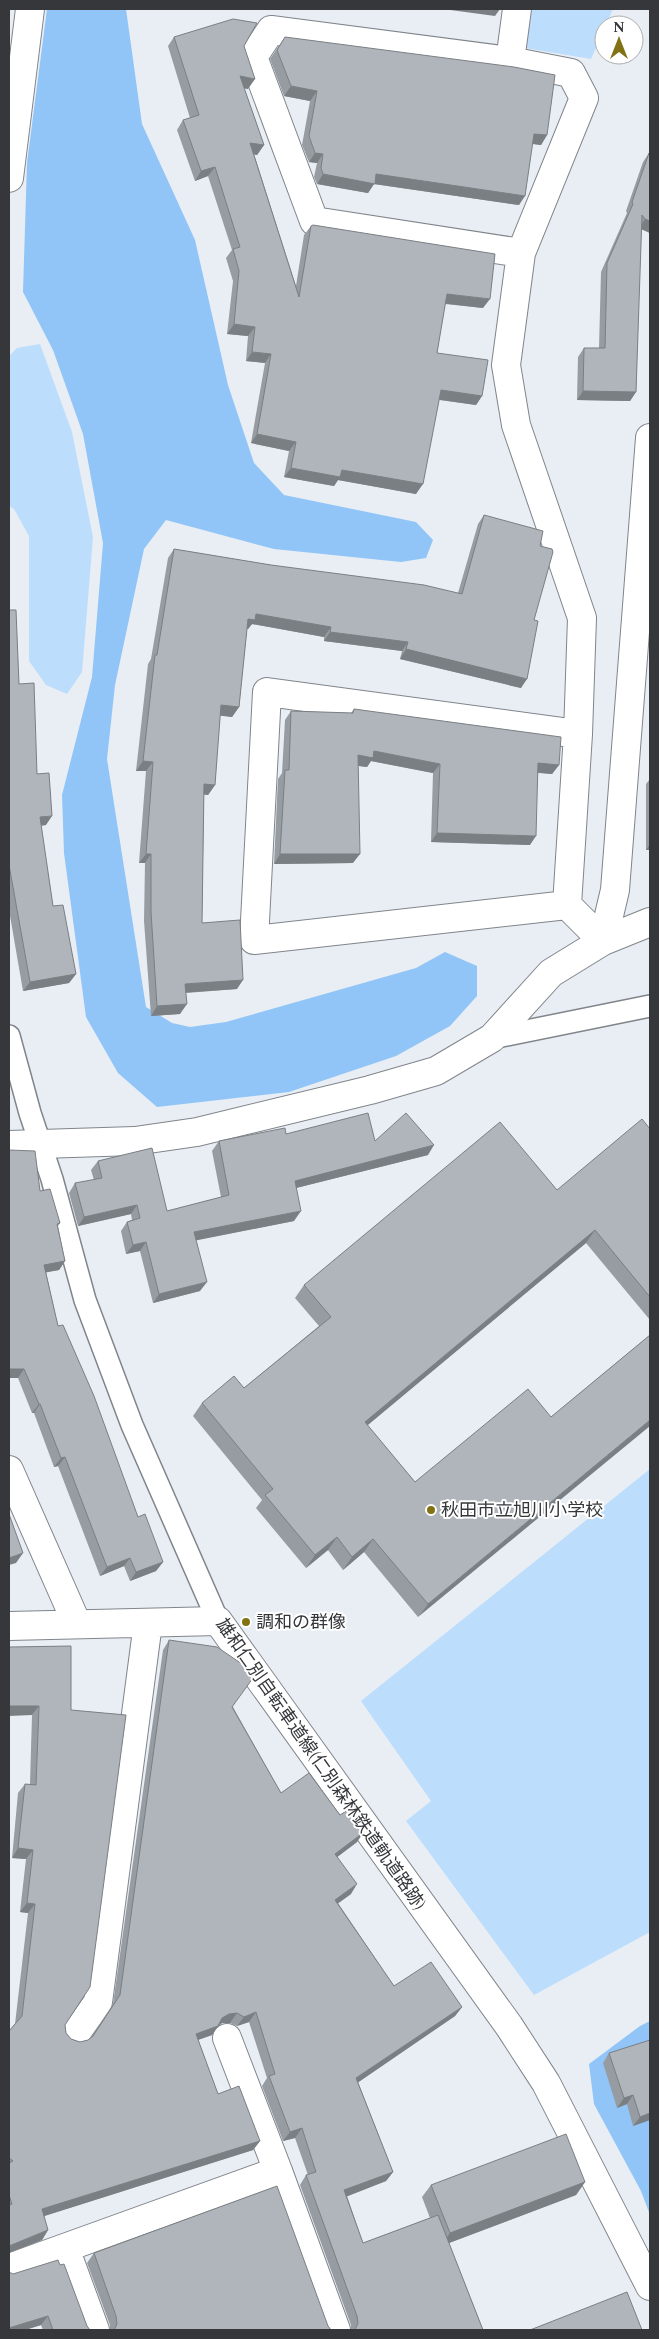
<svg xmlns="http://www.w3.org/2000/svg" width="659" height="2339" font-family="Spectral,'Noto Sans JP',serif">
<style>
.green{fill:#bdddfd}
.forest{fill:#91c5f7}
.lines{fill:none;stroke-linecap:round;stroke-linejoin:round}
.service-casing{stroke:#80858b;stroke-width:24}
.minor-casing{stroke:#80858b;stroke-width:30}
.service{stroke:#fff;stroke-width:21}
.minor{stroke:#fff;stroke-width:28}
.wall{fill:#969ca1}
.shaded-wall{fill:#7a7f83}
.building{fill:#afb5bb;stroke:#7a7f83}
.poi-dot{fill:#827213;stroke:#fff;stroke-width:2}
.labels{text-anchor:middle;stroke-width:4;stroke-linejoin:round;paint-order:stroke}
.poi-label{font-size:18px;fill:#35373a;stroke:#fff;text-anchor:start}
.street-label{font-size:18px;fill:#35373a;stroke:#fff}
</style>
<rect width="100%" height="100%" fill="#e8eef4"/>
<path class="green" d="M525,9H613L591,59L519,47Z
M40,344L72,432L93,537L82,672L67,694L46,685L29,661V536L14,509L9,506V356L17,348Z
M650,1469V1932L534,1995L406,1821L431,1801L361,1701Z"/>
<path class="forest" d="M47,9H126L142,124L195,240L228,385L254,463L284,495L416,522L433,540L426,558L401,562L274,549L166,520L144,549L115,685L107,759L146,1007L172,1023L190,1027L226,1022L416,968L445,952L477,966V996L450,1026L396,1056L289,1092L157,1107L118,1073L86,1017L64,853L62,795L92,677L103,543L83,434L53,350L23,292L27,163Z
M650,2021V2215L641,2191L594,2104L589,2064L640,2026Z"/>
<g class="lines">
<defs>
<path id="service" d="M9,1036L30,1113L52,1179L85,1300L132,1425L218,1621
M492,1038L650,1006"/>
<path id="minor" d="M510,61L517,9
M9,178L30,9
M521,253L314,221L253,57L271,30L510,61L571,73L584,98L521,253L506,365L516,425L582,618L578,734L567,905L603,941
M567,905L254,940L267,692L578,734
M603,941L615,890L650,438
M9,1145L135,1141L197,1132L370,1090L436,1071L492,1038L551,973L603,941L650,922
M9,1470L77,1624
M9,1626L218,1621L509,2026L546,2083L650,2286
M74,2036L98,2002L148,1623
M227,2038L278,2171
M65,2248L95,2330
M9,2268L278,2171L336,2330"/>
</defs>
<use href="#service" class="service-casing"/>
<use href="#minor" class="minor-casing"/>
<use href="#service" class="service"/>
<use href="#minor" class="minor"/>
</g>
<path class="wall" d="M174,37L244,46L248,89L244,88L264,145L257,155L254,154L296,286L304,235L311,226L483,308L445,304L437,353L482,396L476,405L439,400L416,494L338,480L334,486L284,477L289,451L251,443L265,363L246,361L248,336L227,334L233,281L226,258L232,250L208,176L195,181L177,130L183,120L190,118L168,46Z
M285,37L547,135L541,145L532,144L519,205L374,184L368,193L317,184L314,177L317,163L309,162L302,145L310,101L284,96L270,59Z
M649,153H650V233L641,229L636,392L630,401L577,400L578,357L584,348H599L601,272L627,213L626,211L643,162Z
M484,515L540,546L534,620L521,688L400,659L402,651L324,641V637L252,624L248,629H247L239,707L232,717L220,715L215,785L208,795L204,794L202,923L237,989L186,993L180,1014L151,1016L144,921L145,863H139L146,771H136L148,664L151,659L168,558L174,549L271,565L458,593L478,524Z
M9,610L19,684L37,774L46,825L41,826L53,906L76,974L69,983L23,991L9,910Z
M354,709L559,765L552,774L538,773L530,845L431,842L433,773L371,761L367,767L358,766L353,863L274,864L278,779L282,773L285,720L291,711L351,713Z
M650,779V850H646V784Z
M650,1129V1320L586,1243L367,1425L415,1482L551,1417L650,1335L418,1617L364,1552L343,1570L328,1550L306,1568L256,1508L262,1500L193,1416L202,1403L244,1388L319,1326L295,1298L304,1285L557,1190Z
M286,1134L375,1141L428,1155L296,1188L294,1221L196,1240L200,1291L153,1303L140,1251L126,1254L121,1231L127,1222L132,1220L131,1214L78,1226L69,1193L75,1183L94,1180L91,1170L98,1161L167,1211L221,1197L212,1151L219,1141Z
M40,1191L60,1223L58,1226L65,1261L59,1270L46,1272L58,1326L138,1517L163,1562L156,1571L130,1581L124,1566L100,1576L58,1466L54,1467L34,1413H32L18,1378H9Z
M169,1640L233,1707L281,1793L357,1842L337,1857L351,1894L338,1903L394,1986L462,2007L455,2016L358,2082L393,2172L386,2181L347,2196L363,2243L430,2218L422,2197L431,2185L585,2182L576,2195L449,2243L483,2330H351V2325L300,2185L306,2175H308L295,2138L283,2141L262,2086L267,2078L249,2022L237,2026L230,2023H222L218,2026L212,2035L198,2040L218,2094L260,2141L253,2150L44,2216L48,2230L42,2240L9,2253V2031L15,2024L28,1913L20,1912L26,1859L12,1858L18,1793L25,1784H30L32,1715L71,1646L65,2025L66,2033L71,2039L80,2042L88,2040L92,2036L113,2004L163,1650Z
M609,2053L650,2120L633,2126L627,2104L617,2108L603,2063Z
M94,2253L328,2326L331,2330H110V2325L87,2263Z
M60,2265L87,2326L90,2330H43L41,2325L25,2330H9L13,2274Z"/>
<path class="shaded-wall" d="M443,9H500L495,16Z
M240,76L255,79L248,89L233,86Z
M291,86L317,91L310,101L284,96Z
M534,134L547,135L541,145L527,143Z
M250,143L264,145L257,155L244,153Z
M315,153L323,154L317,163L309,162Z
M215,167L208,176L195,181L201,171Z
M323,174H376L525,196L519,205L374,184L368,193L317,184Z
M645,219L650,221V233L639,228Z
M447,294L490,299L483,308L440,303Z
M234,324L255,327L248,336L227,334Z
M252,352L271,354L265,363L246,361Z
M441,390L482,396L476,405L435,399Z
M583,391L636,392L630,401L577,400Z
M257,434L296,442L289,451L251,443Z
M291,468L342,470L423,484L416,494L338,480L334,486L284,477Z
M256,614L331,627L324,637L252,624L248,629L242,628L248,619Z
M330,632L408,642L402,651L324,641Z
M406,649L527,679L521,688L400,659Z
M221,705L239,707L232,717L214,715Z
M374,751L440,764L433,773L371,761L367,767L352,765L358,755Z
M143,761L153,762L146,771H136Z
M538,763L559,765L552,774L532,772Z
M204,784L215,785L208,795L197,794Z
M52,816L46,825L33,826L40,817Z
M437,833L536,836L530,845L431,842Z
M650,844V850H646Z
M146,854H151L145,863H139Z
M280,854H360L353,863L274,864Z
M76,974L69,983L23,991L30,982Z
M243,980L237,989L179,993L185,984Z
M187,1004L180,1014L151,1016L157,1006Z
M434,1145L428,1155L288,1190L295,1181Z
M137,1205L131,1214L78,1226L84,1217Z
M301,1211L294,1221L188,1242L194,1232Z
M595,1230L586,1243L356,1435L365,1422Z
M146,1242L140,1251L126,1254L133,1245Z
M65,1261L59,1270L38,1274L44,1265Z
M207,1282L200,1291L153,1303L159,1294Z
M9,1369H24L18,1378H9Z
M39,1404H40L34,1413H32Z
M650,1420V1426L418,1617L428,1604Z
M65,1457L58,1466L54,1467L61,1458Z
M337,1537L328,1550L306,1568L315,1555Z
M373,1539L364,1552L343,1570L352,1557Z
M23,1553L16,1563L9,1565V1558Z
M130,1558L124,1566L100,1576L107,1567Z
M163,1562L156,1571L130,1581L136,1572Z
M9,1706H39L32,1715L9,1716Z
M364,1832L357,1842L328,1864L335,1854Z
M18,1848L33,1850L26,1859L12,1858Z
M357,1884L351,1894L329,1910L335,1900Z
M27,1903L35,1904L28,1913L20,1912Z
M462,2007L455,2016L350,2088L356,2078Z
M256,2012L249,2022L237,2026L244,2017Z
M237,2013L230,2023H222L218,2026L212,2035L189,2043L196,2034L229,2014Z
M633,2095L627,2104L617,2108L624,2098Z
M650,2113V2120L633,2126L640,2117Z
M302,2128L295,2138L283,2141L290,2132Z
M260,2141L253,2150L35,2219L42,2209Z
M393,2172L386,2181L338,2200L344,2190Z
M585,2182L576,2195L441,2246L450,2233Z
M48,2230L42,2240L9,2253V2246Z
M48,2316L41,2325L25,2330H9V2328Z"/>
<path class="building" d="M233,19L257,23L244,46L255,79L240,76L264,145L250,143L299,297L311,226L313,225L495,254L490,299L447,294L437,353L488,360L482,396L441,390L423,484L342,470L340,477L291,468L296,442L257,434L271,354L252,352L255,327L234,324L239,271L233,249L240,247L215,167L201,171L183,120L199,115L174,37Z
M285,37L514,67L555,75L547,135L534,134L525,196L376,174L375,184L323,174L321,168L323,154L315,153L309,136L317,91L291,86L277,50Z
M649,153H650V221L645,219L642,215L636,392L583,391L584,348H605L607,263L633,204L632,202Z
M484,515L543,531L540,546L552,549L553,552L534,620L538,621L527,679L406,649L408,642L330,632L331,627L256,614L255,620L248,619L239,707L221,705L215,785L204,784L202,923L240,920L243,980L185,984L187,1004L157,1006L151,912V854H146L153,762L143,761L155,655H157L174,549L271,565L424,585L462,594Z
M9,610H16L19,684L34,683L37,774L49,773L52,816L40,817L53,906L63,905L76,974L30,982L9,865Z
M354,709L561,737L559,765L538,763L536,836L437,833L440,764L374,751L373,758L358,755L360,854H280L285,770H289L291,711L353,713Z
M368,1113L375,1141L406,1113L434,1145L295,1181L301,1211L194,1232L207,1282L159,1294L146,1242L133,1245L127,1222L140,1218L137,1205L84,1217L75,1183L102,1178L98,1161L152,1148L167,1211L229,1195L219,1141L285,1128L286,1134Z
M642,1119L650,1129V1297L595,1230L365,1422L415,1482L528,1389L551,1417L650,1335V1420L428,1604L373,1539L352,1557L337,1537L315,1555L265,1495L273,1489L202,1403L234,1376L244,1388L331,1317L304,1285L500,1122L557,1190Z
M9,1150L35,1151L40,1191L50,1189L60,1223L57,1224L65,1261L44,1265L58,1326L63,1325L94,1396L138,1517L145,1514L163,1562L136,1572L130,1558L107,1567L65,1457L61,1458L40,1404H39L24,1369H9Z
M9,1514L23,1553L9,1558Z
M169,1640L217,1647L245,1666L253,1678L232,1707L281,1793L309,1773L340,1815L348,1810L364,1832L335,1854L357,1884L335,1900L394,1986L431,1962L462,2007L356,2078L393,2172L344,2190L363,2243L438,2215L483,2330H355L358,2323L357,2316L306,2175L316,2172L302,2128L290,2132L269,2076L275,2074L256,2012L244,2017L237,2013L229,2014L222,2018L218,2026L196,2034L218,2094L239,2086L260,2141L42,2209L48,2230L9,2246V2205L12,2204L9,2195V2163L13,2161L9,2158V2031L22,2016L35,1904L27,1903L33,1850L18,1848L25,1784L36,1785L39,1706H9V1647L71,1646V1710L126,1715L90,1987L65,2025L66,2033L71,2039L80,2042L88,2040L93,2036L120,1995Z
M650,2040V2113L640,2117L633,2095L624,2098L609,2053Z
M566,2134L585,2182L450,2233L431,2185Z
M277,2186L328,2326L331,2330H114L117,2324L116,2316L94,2253Z
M58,2260L60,2265L64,2264L87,2326L90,2330H53L48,2316L9,2328V2272L13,2274Z
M627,2292L642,2330H530Z"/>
<g class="poi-dot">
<circle cx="431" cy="1510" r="5"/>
<circle cx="246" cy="1622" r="5"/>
</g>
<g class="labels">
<g class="poi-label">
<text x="441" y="1516">秋田市立旭川小学校</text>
<text x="256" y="1628">調和の群像</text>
</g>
<g class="street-label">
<text transform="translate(321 1764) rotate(55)" y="6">雄和仁別自転車道線(仁別森林鉄道軌道路跡)</text>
</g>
</g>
<rect width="659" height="2339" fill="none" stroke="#35373a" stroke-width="20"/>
<g transform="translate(619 40)"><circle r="24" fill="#ffffff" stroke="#aeafb0"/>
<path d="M0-4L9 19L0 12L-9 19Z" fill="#827213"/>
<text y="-8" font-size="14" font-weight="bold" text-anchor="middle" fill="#35373a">N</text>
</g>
</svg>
